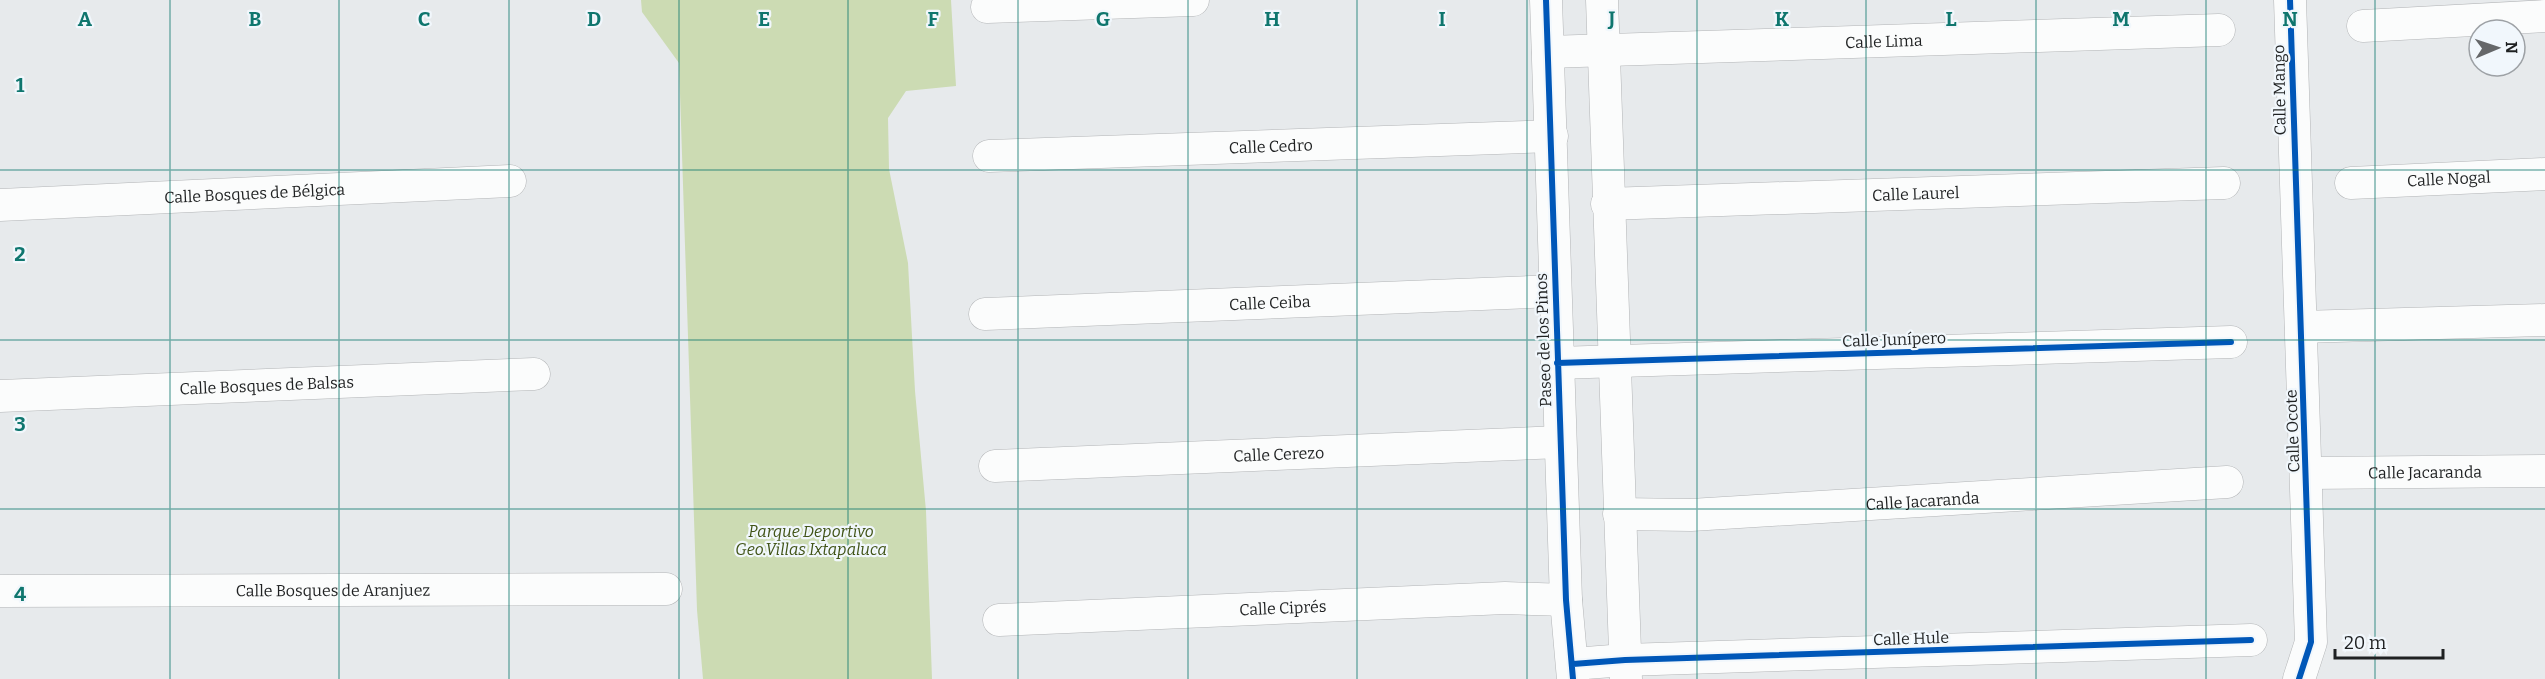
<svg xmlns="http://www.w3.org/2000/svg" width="2545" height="679" font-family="Bitter,serif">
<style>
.green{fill:#ccdbb3}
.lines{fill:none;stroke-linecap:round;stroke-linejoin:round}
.minor-casing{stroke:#b2b4b6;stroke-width:33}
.minor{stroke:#fbfcfc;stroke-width:32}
.cycleway-casing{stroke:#f1f7fc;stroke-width:10}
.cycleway{stroke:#0057b8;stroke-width:6}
.grid{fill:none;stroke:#0f766e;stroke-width:1.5;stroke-opacity:0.55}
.labels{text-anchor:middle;stroke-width:4.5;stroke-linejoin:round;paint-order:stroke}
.street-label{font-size:16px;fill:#1f2122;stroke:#f1f7fc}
.park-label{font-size:16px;font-style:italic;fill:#415417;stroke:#f1f7fc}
.grid-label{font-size:20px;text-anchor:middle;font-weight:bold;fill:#0f766e;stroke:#f1f7fc;stroke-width:4.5;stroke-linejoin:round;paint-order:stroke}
</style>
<rect width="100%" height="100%" fill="#e7eaec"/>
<path class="green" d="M641,0H951L956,86L906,91L888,118L889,169L908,263L915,391L926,511L932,679H703L697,610L679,63L642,12Z"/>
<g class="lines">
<defs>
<g id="minor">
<path d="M1546,0L1566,600L1573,679"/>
<path d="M1602,0L1626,679"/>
<path d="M2290,0L2311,642L2299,679"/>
<path d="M987,7L1193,0"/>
<path d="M2363,26L2545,16"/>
<path id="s1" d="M1548,52L2219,30"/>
<path id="s2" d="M989,156L1552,136"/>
<path id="s3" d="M2351,183L2545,174"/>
<path id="s4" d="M1607,204L2224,183"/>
<path id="s5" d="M0,205L510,181"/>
<path id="s6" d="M985,314L1555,291"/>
<path d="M2301,327L2545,320"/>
<path d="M1557,363L2231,342"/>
<path id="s7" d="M0,396L534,374"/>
<path id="s8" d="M995,466L1560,442"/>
<path id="s9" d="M2307,473L2545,471"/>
<path id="s10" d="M1619,514L1691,515L2227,482"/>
<path id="s11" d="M0,591L666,589"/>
<path id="s12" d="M999,620L1505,598L1566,600"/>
<path d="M1573,664L1625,660L2251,640"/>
</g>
</defs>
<use href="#minor" class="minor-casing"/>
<use href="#minor" class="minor"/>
<defs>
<path id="cycleway" d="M1546,0L1566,600L1573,679
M2290,0L2311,642L2299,679
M1557,363L2231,342
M1573,664L1625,660L2251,640"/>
</defs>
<use href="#cycleway" class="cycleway-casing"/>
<use href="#cycleway" class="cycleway"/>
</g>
<path class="grid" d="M170,0V679M339,0V679M509,0V679M679,0V679M848,0V679M1018,0V679M1188,0V679M1357,0V679M1527,0V679M1697,0V679M1866,0V679M2036,0V679M2206,0V679M2375,0V679M0,170H2545M0,340H2545M0,509H2545"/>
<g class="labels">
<g class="street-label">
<text dy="6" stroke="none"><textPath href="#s1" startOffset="336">Calle Lima</textPath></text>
<text transform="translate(2279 90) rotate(-91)" y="6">Calle Mango</text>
<text dy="6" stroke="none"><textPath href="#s2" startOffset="282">Calle Cedro</textPath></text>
<text dy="6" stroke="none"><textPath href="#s3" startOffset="98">Calle Nogal</textPath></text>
<text dy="6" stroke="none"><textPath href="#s5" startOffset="255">Calle Bosques de Bélgica</textPath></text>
<text dy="6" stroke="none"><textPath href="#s4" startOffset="309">Calle Laurel</textPath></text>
<text dy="6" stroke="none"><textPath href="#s6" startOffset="285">Calle Ceiba</textPath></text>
<text transform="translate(1894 339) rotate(-2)" y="6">Calle Junípero</text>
<text transform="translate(1543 340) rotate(-92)" y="6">Paseo de los Pinos</text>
<text dy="6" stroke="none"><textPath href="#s7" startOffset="267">Calle Bosques de Balsas</textPath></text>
<text transform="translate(2292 431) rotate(-92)" y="6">Calle Ocote</text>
<text dy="6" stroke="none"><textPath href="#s8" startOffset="284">Calle Cerezo</textPath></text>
<text dy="6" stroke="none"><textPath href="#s9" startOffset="118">Calle Jacaranda</textPath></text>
<text dy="6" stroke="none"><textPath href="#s10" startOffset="304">Calle Jacaranda</textPath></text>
<text dy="6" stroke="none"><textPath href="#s11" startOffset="333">Calle Bosques de Aranjuez</textPath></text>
<text dy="6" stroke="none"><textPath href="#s12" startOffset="284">Calle Ciprés</textPath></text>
<text transform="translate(1911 638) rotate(-2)" y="6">Calle Hule</text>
</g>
<g class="park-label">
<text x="811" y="537">Parque Deportivo<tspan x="811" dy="18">Geo.Villas Ixtapaluca</tspan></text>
</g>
</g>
<g class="grid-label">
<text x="85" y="26">A</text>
<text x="255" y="26">B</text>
<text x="424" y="26">C</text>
<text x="594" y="26">D</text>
<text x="764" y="26">E</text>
<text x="933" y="26">F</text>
<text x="1103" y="26">G</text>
<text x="1272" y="26">H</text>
<text x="1442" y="26">I</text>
<text x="1612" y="26">J</text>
<text x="1782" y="26">K</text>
<text x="1951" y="26">L</text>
<text x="2121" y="26">M</text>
<text x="2290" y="26">N</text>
<text x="20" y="92">1</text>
<text x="20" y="261">2</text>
<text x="20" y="431">3</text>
<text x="20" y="601">4</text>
</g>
<g transform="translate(2497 48) rotate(88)"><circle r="28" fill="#f1f7fc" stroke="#9da1a5" stroke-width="1.5"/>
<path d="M0-4.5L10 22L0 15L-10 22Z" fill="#656769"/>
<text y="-9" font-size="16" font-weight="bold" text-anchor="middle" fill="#1f2122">N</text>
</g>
<path d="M2335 649v9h108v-9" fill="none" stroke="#1f2122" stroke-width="3"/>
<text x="2344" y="649" font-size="18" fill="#1f2122" stroke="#f1f7fc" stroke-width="4.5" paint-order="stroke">20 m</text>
</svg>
